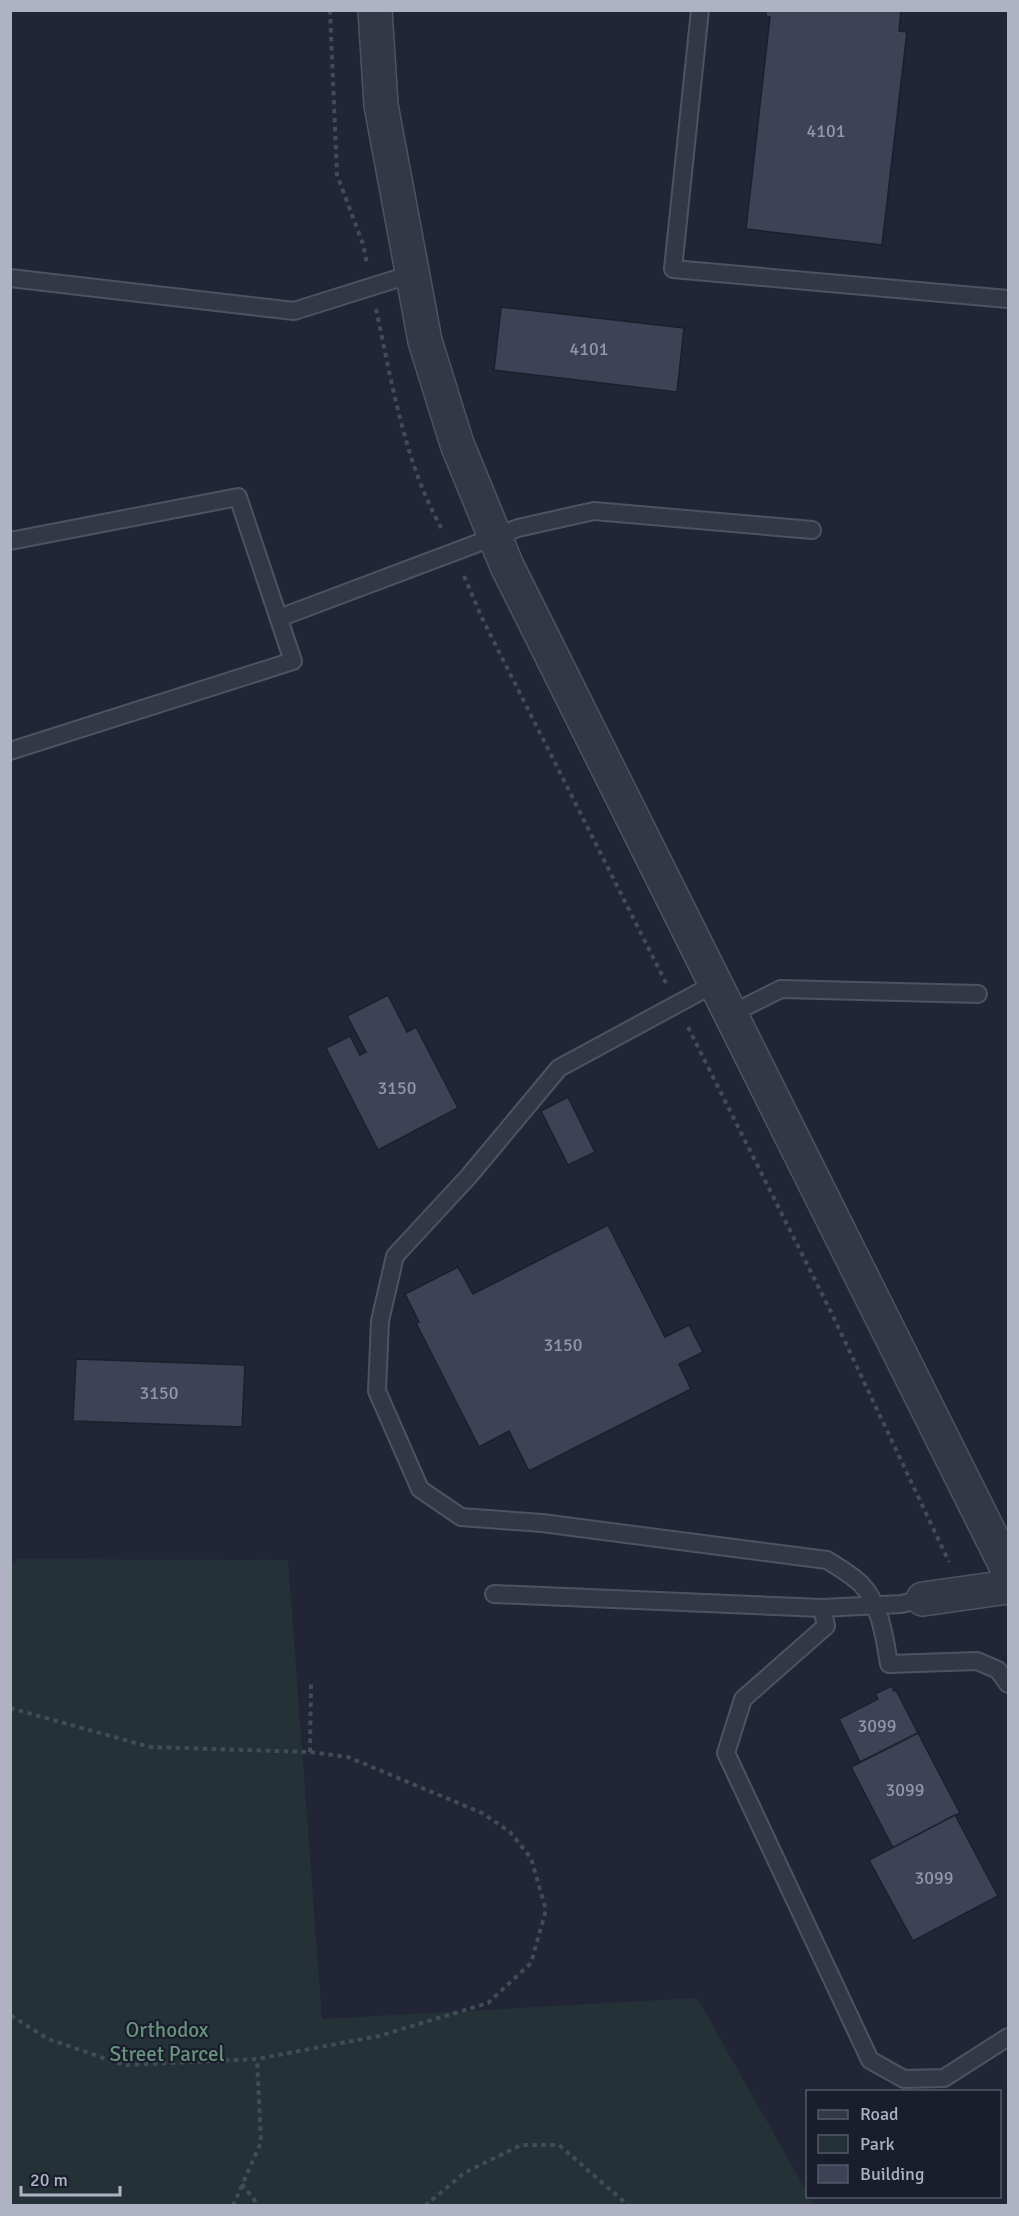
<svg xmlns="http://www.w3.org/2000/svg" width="1019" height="2216" viewBox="0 0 1019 2216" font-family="Signika,sans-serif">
<rect width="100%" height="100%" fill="#212535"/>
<polygon fill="#243238" points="18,1559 288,1560 322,2019 697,1998 807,2192 808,2196 815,2205 11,2205 10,1565"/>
<g fill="#3d4256" stroke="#1c1f2d" stroke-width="1.5">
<polygon points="901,10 899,31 907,32 882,245 746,229 770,17 766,16 766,11"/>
<polygon points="501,307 684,328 677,392 494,370"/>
<polygon points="388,995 407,1032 416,1027 458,1108 378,1150 326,1048 350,1036 360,1055 366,1052 347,1016"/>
<polygon points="568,1097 595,1152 568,1165 541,1111"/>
<polygon points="608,1225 665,1337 689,1325 703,1352 679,1364 691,1389 529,1471 509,1431 479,1447 416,1323 419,1322 405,1294 458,1267 473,1294"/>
<polygon points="76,1359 245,1365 242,1427 73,1421"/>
<polygon points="892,1686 894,1691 896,1690 918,1733 860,1762 839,1719 878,1699 875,1694"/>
<polygon points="918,1733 960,1813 893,1848 851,1767"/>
<polygon points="955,1815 998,1896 913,1941 869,1860"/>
</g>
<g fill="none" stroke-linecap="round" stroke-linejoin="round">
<g stroke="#4f5261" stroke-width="20">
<g id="service">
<polyline points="700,10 673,269 1008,299"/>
<polyline points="10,278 294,311 412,274"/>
<polyline points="10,541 238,497 293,661 10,751"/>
<polyline points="279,618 518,528 594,511 812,530"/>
<path d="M716,983L559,1068L469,1176L395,1256L380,1321L377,1391L420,1489L461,1517L542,1523L827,1560C838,1567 852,1575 861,1584C880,1603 885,1639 889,1664L977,1661L998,1670L1008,1684"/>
<polyline points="731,1014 781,989 978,994"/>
<polyline points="494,1594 822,1608"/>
<polyline points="923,1599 901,1604 822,1608 826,1626 743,1699 726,1753 870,2060 904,2079 944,2078 1008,2037"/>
</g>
</g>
<g stroke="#4f5261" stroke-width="36">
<g id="minor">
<polyline points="375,10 381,105 425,341 457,444 507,566 1008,1570"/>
<polyline points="923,1599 1008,1587"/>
</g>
</g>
<g stroke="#404d54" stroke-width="4" stroke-dasharray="4.5 4.5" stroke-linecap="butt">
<polyline points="330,10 337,175 363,244 367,264"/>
<path d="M376,309C392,383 405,465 443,531"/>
<polyline points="464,576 482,618 666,983"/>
<polyline points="688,1027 832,1314 949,1562"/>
<polyline points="10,1708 150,1747 310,1752 348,1757 482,1813 510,1832 531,1858 546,1910 531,1963 488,2003 379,2036 257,2059 124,2065 48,2039 10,2015"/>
<polyline points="310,1752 311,1681"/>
<polyline points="242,2184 259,2206"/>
<polyline points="233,2206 261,2142 257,2059"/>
<polyline points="425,2206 464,2173 521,2145 559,2145 629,2206"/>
</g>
<use href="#service" stroke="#343846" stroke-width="16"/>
<use href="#minor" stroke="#343846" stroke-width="33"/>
</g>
<g text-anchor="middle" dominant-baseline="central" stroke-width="4.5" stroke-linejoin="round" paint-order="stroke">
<g font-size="18" fill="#9296a8">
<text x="826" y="131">4101</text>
<text x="589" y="349">4101</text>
<text x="397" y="1088">3150</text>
<text x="563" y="1345">3150</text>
<text x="159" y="1393">3150</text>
<text x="877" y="1726">3099</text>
<text x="905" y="1790">3099</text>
<text x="934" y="1878">3099</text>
</g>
<g font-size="21" fill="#67927b" stroke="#1a1d2b">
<text x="167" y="2030">Orthodox<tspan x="167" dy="24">Street Parcel</tspan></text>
</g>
</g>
<rect width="1019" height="2216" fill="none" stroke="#aeb2c3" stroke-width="24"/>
<rect x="806" y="2090" width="195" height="108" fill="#1a1d2b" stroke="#555968" stroke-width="1.5"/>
<rect x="818" y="2110" width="30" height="9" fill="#343846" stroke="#555968" stroke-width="1.5"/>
<text x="860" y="2120" font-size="18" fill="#aeb2c3">Road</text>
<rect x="818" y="2135" width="30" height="18" fill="#243238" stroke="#555968" stroke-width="1.5"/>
<text x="860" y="2150" font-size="18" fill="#aeb2c3">Park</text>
<rect x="818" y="2165" width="30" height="18" fill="#3d4256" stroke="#555968" stroke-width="1.5"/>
<text x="860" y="2180" font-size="18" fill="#aeb2c3">Building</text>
<path d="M21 2186v9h99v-9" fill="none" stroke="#aeb2c3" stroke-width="3"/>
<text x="30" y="2186" font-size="18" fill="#aeb2c3" stroke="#1a1d2b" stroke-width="4.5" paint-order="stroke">20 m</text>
</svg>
